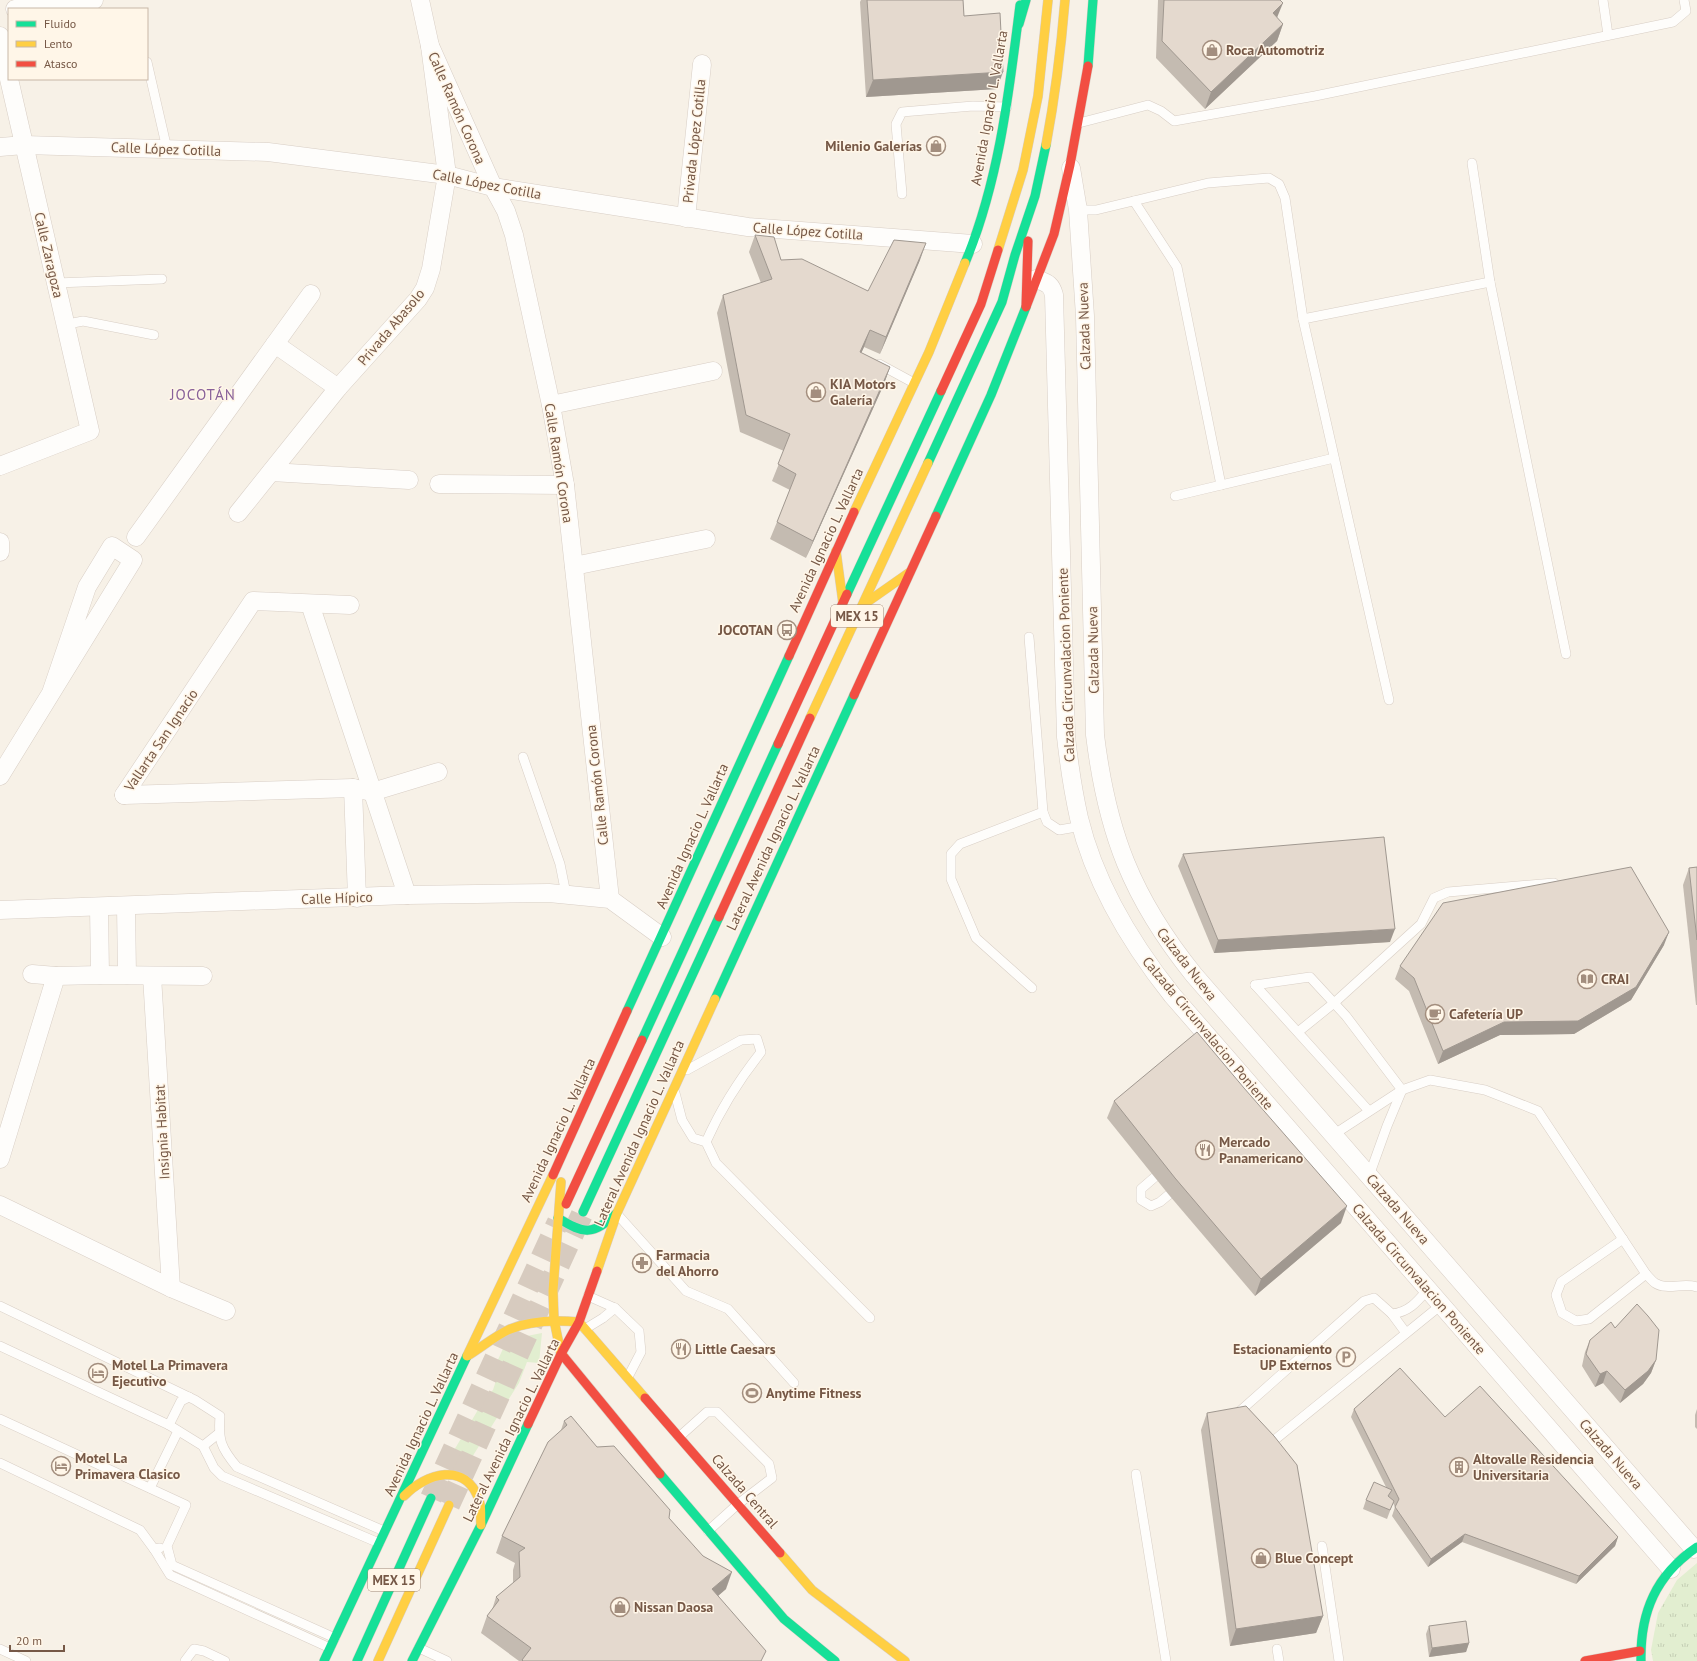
<svg xmlns="http://www.w3.org/2000/svg" width="1697" height="1661" viewBox="0 0 1697 1661" font-family="'PT Sans',sans-serif">
<defs>
<pattern id="park-tufts" width="24" height="20" patternUnits="userSpaceOnUse"><rect width="24" height="20" fill="#e2eed0"/><path d="M3 7l-1-3M5 7V3M7 7l1-3M15 17l-1-3M17 17v-4M19 17l1-3" fill="none" stroke="#c5ceb4"/></pattern>
</defs>
<rect width="100%" height="100%" fill="#f7f1e7"/>
<polygon fill="#e2eed0" points="542,1333 539,1363 527,1362 519,1383 467,1465 453,1452 485,1398 493,1390 501,1365 496,1364 507,1340"/>
<polygon fill="url(#park-tufts)" points="1697,1563 1697,1661 1653,1661 1651,1650 1658,1613 1677,1580"/>
<g fill="none" stroke-linecap="round" stroke-linejoin="round">
<g stroke="#d7cbbf" stroke-width="22" stroke-dasharray="22 11" stroke-linecap="butt">
<polyline points="431,1498 558,1222"/>
<polyline points="449,1505 583,1212"/>
</g>
<g stroke="#d8cec5" stroke-width="10">
<g id="lane">
<polyline points="1603,0 1608,35"/>
<polyline points="147,62 167,149"/>
<polyline points="1079,123 1148,105 1161,111 1174,121 1315,96 1673,22 1686,11 1684,0"/>
<polyline points="1472,163 1490,282 1566,654"/>
<polyline points="902,194 896,124 902,112 973,106 1007,107"/>
<polyline points="1134,201 1177,267 1221,485"/>
<polyline points="1075,210 1096,210 1208,183 1269,178 1279,184 1285,198 1303,319 1389,700"/>
<polyline points="56,283 162,279"/>
<polyline points="1303,319 1490,282"/>
<polyline points="73,323 83,321 154,335"/>
<polyline points="879,364 914,383"/>
<polyline points="1175,496 1334,458"/>
<polyline points="1029,637 1043,812 1047,822 1059,830 1082,826"/>
<polyline points="523,757 560,864 566,894"/>
<polyline points="1255,985 1310,977 1346,1016 1402,1090"/>
<polyline points="1255,985 1369,1111"/>
<polyline points="1032,988 976,938 951,879 951,854 960,844 1043,812"/>
<polyline points="1298,1032 1334,1003 1421,924 1434,898 1448,892 1554,883"/>
<path d="M687,1070L741,1040L757,1039L761,1052C739,1080 720,1110 706,1142"/>
<polyline points="675,1093 682,1120 693,1138 706,1142 716,1163 870,1318"/>
<path d="M1333,1135L1402,1090L1430,1080L1485,1090L1538,1111L1646,1274C1649,1277 1652,1281 1655,1283C1667,1291 1684,1282 1697,1287"/>
<polyline points="1163,1170 1141,1189 1141,1200 1151,1206 1160,1202 1178,1187"/>
<polyline points="1369,1176 1387,1126 1402,1090"/>
<polyline points="617,1214 686,1291 728,1309 794,1383"/>
<polyline points="1623,1239 1561,1282 1556,1295 1562,1313 1576,1321 1589,1319 1646,1274"/>
<polyline points="588,1296 615,1308"/>
<path d="M0,1306L195,1400L220,1416C218,1440 221,1448 237,1467L384,1531"/>
<polyline points="1392,1314 1406,1333"/>
<polyline points="585,1329 603,1318 615,1308 639,1331 641,1352 628,1377"/>
<polyline points="0,1346 169,1425 203,1446 218,1434"/>
<path d="M1240,1415V1411L1364,1301L1374,1298L1392,1314C1409,1312 1417,1302 1428,1289"/>
<polyline points="0,1419 186,1505 167,1546 172,1565 335,1638"/>
<polyline points="169,1425 181,1401 189,1397"/>
<polyline points="679,1437 707,1412 717,1412 769,1464 772,1478 738,1504 708,1531"/>
<polyline points="1265,1443 1272,1442 1441,1305"/>
<polyline points="203,1446 214,1468 222,1476 379,1543"/>
<polyline points="0,1463 140,1530 154,1549 160,1548"/>
<polyline points="1136,1474 1166,1661"/>
<polyline points="150,1488 178,1431"/>
<polyline points="1322,1546 1339,1661"/>
<polyline points="154,1549 170,1575 330,1648"/>
<polyline points="419,1648 447,1661"/>
<polyline points="0,1649 26,1661"/>
<polyline points="1277,1649 1279,1661"/>
<polyline points="185,1661 194,1649 204,1651 225,1661"/>
</g>
</g>
<g stroke="#d8cec5" stroke-width="19">
<g id="street">
<polyline points="15,9 94,0"/>
<polyline points="0,36 9,77"/>
<polyline points="430,46 493,187 506,211 514,235 551,405 565,485 610,899"/>
<polyline points="0,147 24,145 268,152 447,175 493,187 748,227 973,244"/>
<path d="M1071,168L1078,210L1085,316L1095,735C1107,833 1132,898 1194,975L1694,1549"/>
<polyline points="686,218 702,64"/>
<path d="M1036,279C1046,283 1051,283 1054,295L1066,737C1069,764 1073,791 1079,818C1095,884 1130,942 1172,995L1671,1569"/>
<polyline points="275,344 338,388"/>
<polyline points="551,405 713,371"/>
<polyline points="0,466 90,431 9,79"/>
<polyline points="271,472 409,480"/>
<polyline points="439,484 565,485"/>
<polyline points="238,513 338,388 418,299 425,288 431,269 447,175 430,46 420,0"/>
<polyline points="136,537 311,294"/>
<polyline points="0,542 0,552"/>
<polyline points="574,566 706,539"/>
<polyline points="310,604 407,895"/>
<polyline points="0,776 133,560 112,546 87,587 51,693"/>
<polyline points="353,788 357,898"/>
<polyline points="124,795 253,601 350,605"/>
<polyline points="124,795 353,788 372,792 438,772"/>
<polyline points="126,906 127,975"/>
<polyline points="99,907 100,975"/>
<polyline points="0,910 407,895 549,893 610,899 662,937"/>
<polyline points="32,974 56,976 100,975 203,976"/>
<polyline points="152,976 171,1288"/>
<polyline points="0,1159 56,976"/>
<polyline points="0,1205 171,1288 226,1311"/>
</g>
</g>
<g stroke="#d8cdc3" stroke-width="10">
<g id="fast">
<polyline points="1019,24 1026,0"/>
<polyline points="1088,66 1093,0"/>
<path d="M965,263C999,181 1009,93 1020,5"/>
<polyline points="928,463 1002,302 1015,255 1035,196 1046,145"/>
<polyline points="936,516 991,395 1026,307"/>
<polyline points="847,594 941,391"/>
<polyline points="715,999 854,695"/>
<polyline points="627,1011 789,656"/>
<polyline points="642,1040 778,744"/>
<polyline points="583,1212 719,917"/>
<path d="M558,1218C585,1235 593,1235 617,1213"/>
<polyline points="660,1474 784,1619 835,1661"/>
<polyline points="324,1661 467,1356"/>
<polyline points="357,1661 431,1498"/>
<polyline points="412,1661 481,1525 528,1424"/>
<path d="M1641,1661C1640,1612 1656,1575 1697,1547"/>
</g>
</g>
<g stroke="#d8cdc3" stroke-width="10">
<g id="slow">
<path d="M1046,145C1055,97 1061,49 1065,0"/>
<polyline points="998,250 1023,170 1038,96 1048,0"/>
<polyline points="854,512 929,352 965,263"/>
<polyline points="836,551 843,603"/>
<polyline points="863,605 910,572"/>
<polyline points="810,718 928,463"/>
<polyline points="561,1182 553,1291 554,1320 561,1354 564,1357"/>
<polyline points="597,1271 617,1213 715,999"/>
<path d="M469,1355C482,1347 495,1336 508,1330C530,1320 556,1320 579,1322L645,1398"/>
<polyline points="467,1356 553,1175"/>
<path d="M404,1496C426,1473 466,1461 479,1500C482,1508 480,1517 481,1525"/>
<polyline points="780,1553 812,1590 905,1661"/>
<polyline points="378,1661 449,1505"/>
</g>
</g>
<g stroke="#d8cdc3" stroke-width="10">
<g id="jam">
<polyline points="1026,306 1028,241"/>
<polyline points="1026,307 1054,234 1070,165 1088,66"/>
<polyline points="941,391 981,304 998,250"/>
<polyline points="789,656 854,512"/>
<polyline points="854,695 936,516"/>
<polyline points="778,744 847,594"/>
<polyline points="719,917 810,718"/>
<polyline points="553,1175 627,1011"/>
<polyline points="566,1204 642,1040"/>
<polyline points="564,1357 660,1474"/>
<polyline points="645,1398 780,1553"/>
<polyline points="528,1424 561,1354 579,1322 597,1271"/>
<polyline points="1585,1661 1640,1651"/>
</g>
</g>
<use href="#lane" stroke="#fefdfb" stroke-width="9"/>
<use href="#street" stroke="#fefdfb" stroke-width="18"/>
<use href="#fast" stroke="#16e098" stroke-width="9"/>
<use href="#slow" stroke="#ffcf43" stroke-width="9"/>
<use href="#jam" stroke="#f24e42" stroke-width="9"/>
</g>
<g fill="#c4bbb1">
<polygon points="861,0 963,0 964,16 997,89 866,97 860,2"/>
<polygon points="1158,0 1280,0 1277,18 1283,24 1277,41 1205,109 1156,58"/>
<polygon points="755,235 781,260 868,291 920,260 880,354 864,347 861,353 890,367 884,384 806,558 770,539 777,522 790,490 772,481 784,451 740,432 717,313 723,295 761,283 749,252"/>
<polygon points="1183,854 1390,942 1214,953 1178,866"/>
<polygon points="1697,867 1697,1005 1696,1005 1683,885 1689,868"/>
<polygon points="1664,945 1631,1000 1574,1034 1500,1035 1438,1064 1409,991 1395,979 1400,966"/>
<polygon points="1114,1101 1341,1223 1255,1296 1169,1195 1107,1118"/>
<polygon points="1615,1328 1656,1360 1651,1373 1643,1384 1620,1403 1603,1383 1595,1387 1582,1366 1585,1352 1590,1340"/>
<polygon points="1354,1409 1445,1417 1618,1537 1615,1546 1576,1584 1462,1542 1428,1567 1392,1516 1395,1507 1393,1503 1387,1519 1363,1509 1366,1500 1386,1487 1351,1417"/>
<polygon points="1697,1409 1697,1429 1695,1427 1695,1415"/>
<polygon points="1207,1413 1323,1616 1316,1633 1230,1646 1201,1430"/>
<polygon points="564,1421 597,1447 669,1518 726,1589 718,1596 762,1661 519,1661 481,1633 487,1616 492,1610 496,1597 513,1583 513,1570 515,1563 496,1553 502,1536 561,1430"/>
<polygon points="1429,1626 1469,1643 1466,1652 1429,1657 1426,1634"/>
</g>
<g fill="#a09890">
<polygon points="1283,3 1276,20 1273,13"/>
<polygon points="1283,24 1277,41 1205,109 1211,92"/>
<polygon points="1003,72 997,89 866,97 873,80"/>
<polygon points="926,243 920,260 880,354 886,337"/>
<polygon points="870,330 864,347 854,369 860,352"/>
<polygon points="890,367 884,384 806,558 813,541"/>
<polygon points="1395,929 1390,942 1214,953 1218,940"/>
<polygon points="1669,932 1664,945 1631,1000 1574,1034 1500,1035 1438,1064 1443,1051 1504,1022"/>
<polygon points="1347,1206 1341,1223 1255,1296 1261,1279"/>
<polygon points="1656,1360 1651,1373 1643,1384 1620,1403 1625,1390"/>
<polygon points="1607,1371 1603,1383 1595,1387 1600,1374"/>
<polygon points="1465,1534 1462,1542 1428,1567 1431,1559"/>
<polygon points="1618,1537 1615,1546 1576,1584 1579,1576"/>
<polygon points="732,1572 726,1589 706,1606 712,1589"/>
<polygon points="1323,1616 1316,1633 1230,1646 1236,1629"/>
<polygon points="1469,1643 1466,1652 1429,1657 1432,1648"/>
</g>
<g fill="#e4d9ce" stroke="#a09890">
<polygon points="867,0 963,0 964,16 1000,13 1003,72 873,80"/>
<polygon points="1164,0 1280,0 1283,3 1273,13 1283,24 1211,92 1162,41"/>
<polygon points="755,235 774,237 781,260 802,259 868,291 894,240 926,243 886,337 870,330 860,352 890,367 813,541 777,522 796,474 778,464 790,434 746,415 723,295 772,279"/>
<polygon points="1384,837 1395,929 1218,940 1183,854"/>
<polygon points="1631,867 1669,932 1636,987 1578,1021 1504,1022 1443,1051 1414,978 1400,966 1443,903"/>
<polygon points="1697,867 1697,940 1689,868"/>
<polygon points="1197,1032 1244,1088 1347,1206 1261,1279 1175,1178 1114,1101"/>
<polygon points="1637,1304 1648,1316 1659,1330 1656,1360 1648,1371 1625,1390 1607,1371 1600,1374 1586,1354 1590,1340 1611,1322 1615,1328"/>
<polygon points="1400,1368 1445,1417 1480,1386 1618,1537 1579,1576 1465,1534 1431,1559 1395,1507 1399,1499 1354,1409"/>
<polygon points="1246,1406 1274,1436 1297,1465 1323,1616 1236,1629 1207,1413"/>
<polygon points="571,1416 597,1447 614,1446 670,1510 669,1518 703,1556 732,1572 712,1589 766,1651 761,1661 523,1661 522,1660 531,1648 487,1616 499,1600 496,1597 520,1577 519,1552 525,1548 502,1536 548,1442 567,1425 564,1421"/>
<polygon points="1374,1482 1392,1490 1388,1496 1394,1501 1390,1510 1366,1500"/>
<polygon points="1466,1621 1469,1643 1432,1648 1429,1626"/>
</g>
<defs>
<g id="shop-ring" transform="scale(1)"><circle r="9.5" fill="#fff6e8" stroke="#a38e7e" stroke-width="1.5"/><path d="M-5-2.5h2.3a2.7 3.5 0 0 1 5.4 0H5L5.5 6h-11ZM-1.5-2.5h3a1.5 2.3 0 0 0-3 0Z" fill="#a38e7e"/></g>
<g id="bus-ring" transform="scale(1)"><circle r="9.5" fill="#fff6e8" stroke="#a38e7e" stroke-width="1.5"/><path d="M-5-6H5V4H4V6H2V4H-2V6H-4V4H-5ZM-3.5-4V0h7V-4ZM-3.5 1.2v1.5H-2V1.2ZM2 1.2v1.5H3.5V1.2Z" fill="#a38e7e"/></g>
<g id="library-ring" transform="scale(1)"><circle r="9.5" fill="#fff6e8" stroke="#a38e7e" stroke-width="1.5"/><path d="M-6-4Q-3-5.5-.7-3.5V5Q-3 3-6 4ZM6-4Q3-5.5 .7-3.5V5Q3 3 6 4Z" fill="#a38e7e"/></g>
<g id="cafe-ring" transform="scale(1)"><circle r="9.5" fill="#fff6e8" stroke="#a38e7e" stroke-width="1.5"/><path d="M-5.5-4.5H6V0H3Q3 3.5 0 3.5H-2.5Q-5.5 3.5-5.5 0ZM3-3.2v2h1.7v-2ZM-6 4.5H4V6H-6Z" fill="#a38e7e"/></g>
<g id="restaurant-ring" transform="scale(1)"><circle r="9.5" fill="#fff6e8" stroke="#a38e7e" stroke-width="1.5"/><path d="M-5-6h1v4h1v-4h1v4h1v-4h1v5L-1.5 .5V6h-2V.5L-5-1ZM5-6V6H3V1.5H1.5Q1.5-4 5-6Z" fill="#a38e7e"/></g>
<g id="pharmacy-ring" transform="scale(1)"><circle r="9.5" fill="#fff6e8" stroke="#a38e7e" stroke-width="1.5"/><path d="M-2-6h4v4h4v4h-4v4h-4v-4h-4v-4h4Z" fill="#a38e7e"/></g>
<g id="parking-ring" transform="scale(1)"><circle r="9.5" fill="#fff6e8" stroke="#a38e7e" stroke-width="1.5"/><path d="M-3.5-5.5H1a3.5 3.5 0 0 1 0 7H-1V5.5H-3.5ZM-1-3.4V-.6H.8a1.4 1.4 0 0 0 0-2.8Z" fill="#a38e7e"/></g>
<g id="hotel-ring" transform="scale(1)"><circle r="9.5" fill="#fff6e8" stroke="#a38e7e" stroke-width="1.5"/><path d="M-6-4.5h1.5V1H6V5H4.5V3h-9V5H-6ZM-4 0a1.8 1.8 0 1 1 3.6 0ZM.5 0V-2.5h3Q6-2.5 6 0Z" fill="#a38e7e"/></g>
<g id="stadium-ring" transform="scale(1)"><circle r="9.5" fill="#fff6e8" stroke="#a38e7e" stroke-width="1.5"/><path d="M0-5a6.5 5 0 1 0 0 10a6.5 5 0 1 0 0-10ZM-3.5-1.8h7v3.6h-7Z" fill="#a38e7e"/></g>
<g id="building-ring" transform="scale(1)"><circle r="9.5" fill="#fff6e8" stroke="#a38e7e" stroke-width="1.5"/><path d="M-4-6H4V6H1V3H-1V6H-4ZM-2.5-4.3h1.7v1.8h-1.7ZM.8-4.3h1.7v1.8H.8ZM-2.5-1h1.7V.8h-1.7ZM.8-1h1.7V.8H.8Z" fill="#a38e7e"/></g>
</defs>
<g fill-rule="evenodd">
<use href="#shop-ring" x="1212" y="50"/>
<use href="#shop-ring" x="936" y="146"/>
<use href="#shop-ring" x="816" y="392"/>
<use href="#bus-ring" x="787" y="630"/>
<use href="#library-ring" x="1587" y="979"/>
<use href="#cafe-ring" x="1435" y="1014"/>
<use href="#restaurant-ring" x="1205" y="1150"/>
<use href="#pharmacy-ring" x="642" y="1263"/>
<use href="#restaurant-ring" x="681" y="1349"/>
<use href="#parking-ring" x="1346" y="1357"/>
<use href="#hotel-ring" x="98" y="1373"/>
<use href="#stadium-ring" x="752" y="1393"/>
<use href="#hotel-ring" x="61" y="1466"/>
<use href="#building-ring" x="1459" y="1467"/>
<use href="#shop-ring" x="1261" y="1558"/>
<use href="#shop-ring" x="620" y="1607"/>
</g>
<g text-anchor="middle" dominant-baseline="central" stroke-width="3" stroke-linejoin="round" paint-order="stroke">
<g fill="#fff6e8" stroke="#9f8777" stroke-width="1">
<rect x="831" y="605" width="52" height="22" rx="3"/>
<rect x="368" y="1569" width="52" height="22" rx="3"/>
</g>
<g font-size="13" font-weight="bold" fill="#765846">
<text x="857" y="616">MEX 15</text>
<text x="394" y="1580">MEX 15</text>
</g>
<g font-size="14" font-weight="bold" fill="#765846" stroke="#fff6e8" text-anchor="start">
<text x="1226" y="50">Roca Automotriz</text>
<text x="922" y="146" text-anchor="end">Milenio Galerías</text>
<text x="830" y="384">KIA Motors<tspan x="830" dy="16">Galería</tspan></text>
<text x="773" y="630" text-anchor="end">JOCOTAN</text>
<text x="1601" y="979">CRAI</text>
<text x="1449" y="1014">Cafetería UP</text>
<text x="1219" y="1142">Mercado<tspan x="1219" dy="16">Panamericano</tspan></text>
<text x="656" y="1255">Farmacia<tspan x="656" dy="16">del Ahorro</tspan></text>
<text x="695" y="1349">Little Caesars</text>
<text x="1332" y="1349" text-anchor="end">Estacionamiento<tspan x="1332" dy="16">UP Externos</tspan></text>
<text x="112" y="1365">Motel La Primavera<tspan x="112" dy="16">Ejecutivo</tspan></text>
<text x="766" y="1393">Anytime Fitness</text>
<text x="75" y="1458">Motel La<tspan x="75" dy="16">Primavera Clasico</tspan></text>
<text x="1473" y="1459">Altovalle Residencia<tspan x="1473" dy="16">Universitaria</tspan></text>
<text x="1275" y="1558">Blue Concept</text>
<text x="634" y="1607">Nissan Daosa</text>
</g>
<g font-size="14" fill="#765846" stroke="#fff6e8">
<text transform="translate(457 108) rotate(66)">Calle Ramón Corona</text>
<text transform="translate(989 108) rotate(-80)">Avenida Ignacio L. Vallarta</text>
<text transform="translate(694 141) rotate(-84)">Privada López Cotilla</text>
<text transform="translate(166 149) rotate(2)">Calle López Cotilla</text>
<text transform="translate(487 184) rotate(11)">Calle López Cotilla</text>
<text transform="translate(808 231) rotate(4)">Calle López Cotilla</text>
<text transform="translate(49 255) rotate(77)">Calle Zaragoza</text>
<text transform="translate(1084 326) rotate(-92)">Calzada Nueva</text>
<text transform="translate(391 327) rotate(-50)">Privada Abasolo</text>
<text transform="translate(559 463) rotate(81)">Calle Ramón Corona</text>
<text transform="translate(826 540) rotate(-65)">Avenida Ignacio L. Vallarta</text>
<text transform="translate(1093 650) rotate(-91)">Calzada Nueva</text>
<text transform="translate(1066 665) rotate(-92)">Calzada Circunvalacion Poniente</text>
<text transform="translate(161 740) rotate(-56)">Vallarta San Ignacio</text>
<text transform="translate(597 785) rotate(-96)">Calle Ramón Corona</text>
<text transform="translate(692 836) rotate(-66)">Avenida Ignacio L. Vallarta</text>
<text transform="translate(773 838) rotate(-65)">Lateral Avenida Ignacio L. Vallarta</text>
<text transform="translate(337 898) rotate(-2)">Calle Hípico</text>
<text transform="translate(1187 964) rotate(52)">Calzada Nueva</text>
<text transform="translate(1208 1033) rotate(50)">Calzada Circunvalacion Poniente</text>
<text transform="translate(558 1130) rotate(-65)">Avenida Ignacio L. Vallarta</text>
<text transform="translate(162 1132) rotate(-93)">Insignia Habitat</text>
<text transform="translate(639 1133) rotate(-66)">Lateral Avenida Ignacio L. Vallarta</text>
<text transform="translate(1398 1209) rotate(49)">Calzada Nueva</text>
<text transform="translate(1419 1279) rotate(49)">Calzada Circunvalacion Poniente</text>
<text transform="translate(421 1424) rotate(-65)">Avenida Ignacio L. Vallarta</text>
<text transform="translate(511 1430) rotate(-64)">Lateral Avenida Ignacio L. Vallarta</text>
<text transform="translate(1611 1454) rotate(49)">Calzada Nueva</text>
<text transform="translate(745 1491) rotate(49)">Calzada Central</text>
</g>
<g font-size="15" letter-spacing="1" fill="#88619a" stroke="#fff6e8">
<text x="203" y="394">JOCOTÁN</text>
</g>
</g>
<rect x="8" y="8" width="140" height="72" fill="#fff6e8" stroke="#c8b7a7"/>
<rect x="16" y="21" width="20" height="6" fill="#16e098" stroke="#c8b7a7"/>
<text x="44" y="28" font-size="12" fill="#765846">Fluido</text>
<rect x="16" y="41" width="20" height="6" fill="#ffcf43" stroke="#c8b7a7"/>
<text x="44" y="48" font-size="12" fill="#765846">Lento</text>
<rect x="16" y="61" width="20" height="6" fill="#f24e42" stroke="#c8b7a7"/>
<text x="44" y="68" font-size="12" fill="#765846">Atasco</text>
<path d="M10 1645v6h54v-6" fill="none" stroke="#765846" stroke-width="2"/>
<text x="16" y="1645" font-size="12" fill="#765846" stroke="#fff6e8" stroke-width="3" paint-order="stroke">20 m</text>
</svg>
